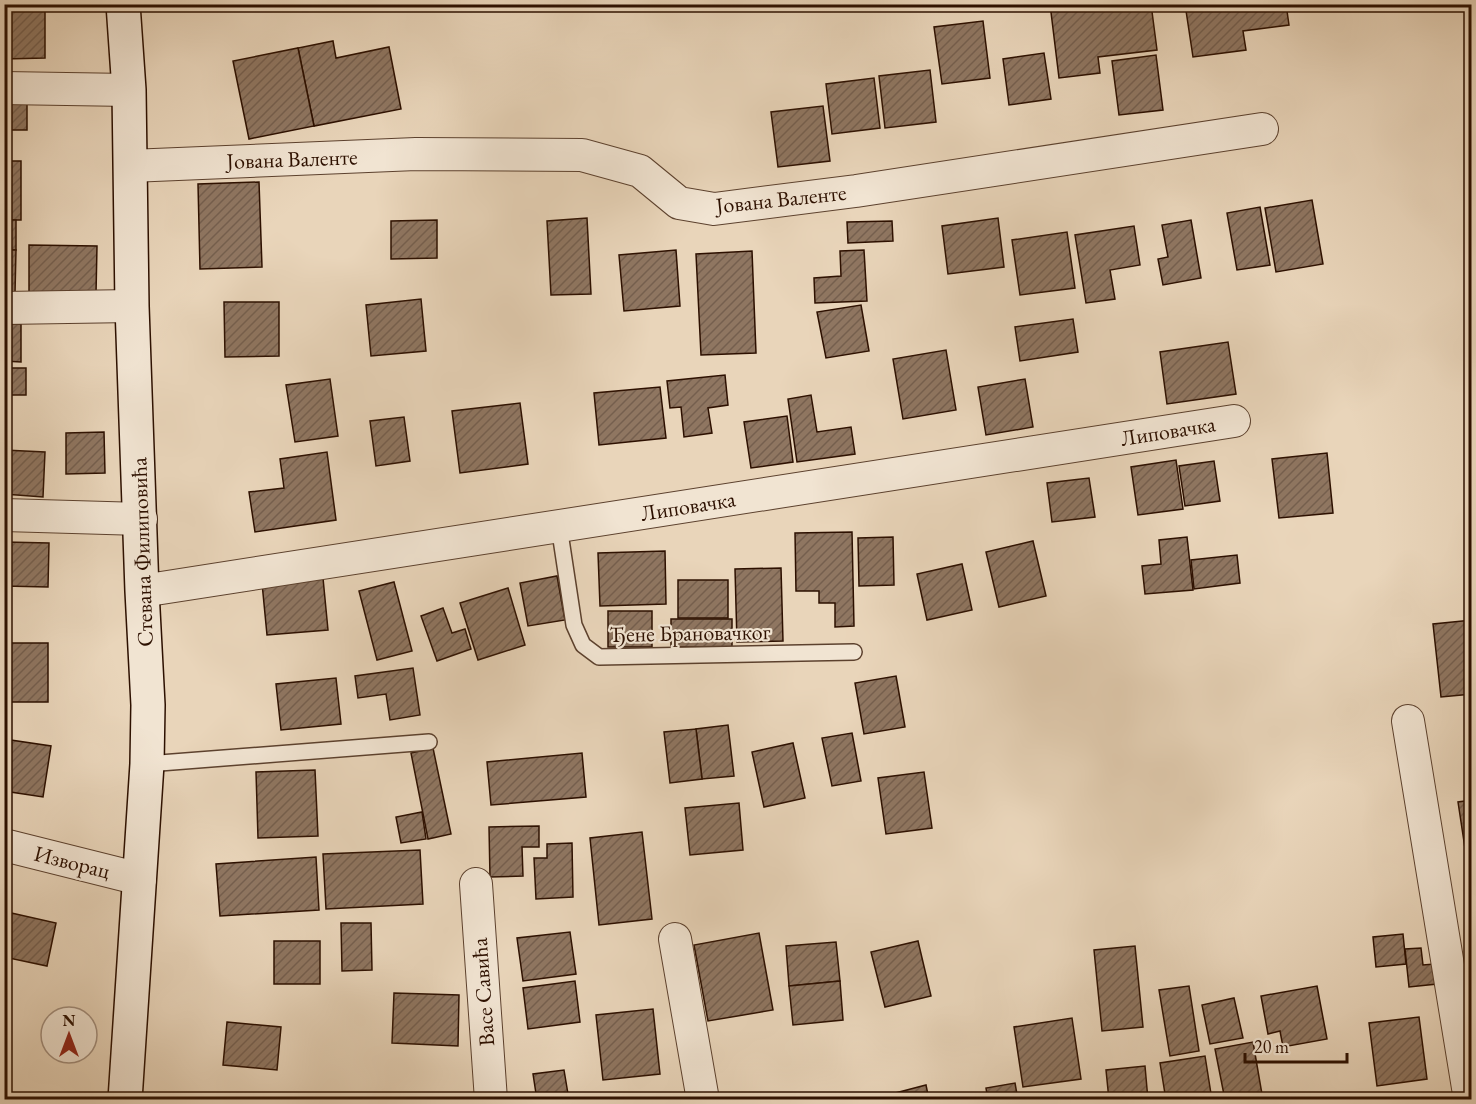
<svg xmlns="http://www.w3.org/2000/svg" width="1476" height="1104" viewBox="0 0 1476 1104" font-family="'EB Garamond',serif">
<defs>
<pattern id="building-hatch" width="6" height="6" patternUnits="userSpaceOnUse" patternTransform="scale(1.5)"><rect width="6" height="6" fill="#8f7661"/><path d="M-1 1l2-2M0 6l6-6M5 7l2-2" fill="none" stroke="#755f4e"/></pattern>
</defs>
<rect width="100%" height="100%" fill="#e9d5ba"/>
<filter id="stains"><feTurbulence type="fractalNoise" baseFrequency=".00333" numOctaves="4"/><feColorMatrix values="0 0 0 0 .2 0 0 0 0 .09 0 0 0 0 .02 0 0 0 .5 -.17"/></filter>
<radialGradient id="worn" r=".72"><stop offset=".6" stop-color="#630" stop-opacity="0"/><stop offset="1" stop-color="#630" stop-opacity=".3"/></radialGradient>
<g fill="url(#building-hatch)" stroke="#2d1000" stroke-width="1.5">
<polygon points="4,4 45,4 45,58 4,59"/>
<polygon points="1050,4 1151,4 1157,50 1098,57 1100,73 1059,78"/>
<polygon points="1185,4 1286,4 1289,25 1243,31 1246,50 1193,57"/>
<polygon points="983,21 990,78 942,84 934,27"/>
<polygon points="333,41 336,58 389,47 401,109 314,126 298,48"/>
<polygon points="298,48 314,126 249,139 233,61"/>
<polygon points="1044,53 1051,99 1009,105 1003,59"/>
<polygon points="1156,55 1163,110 1119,115 1112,61"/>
<polygon points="930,70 936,122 885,128 879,76"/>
<polygon points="874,78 880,128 832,134 826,84"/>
<polygon points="4,98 27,99 27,130 4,130"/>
<polygon points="823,106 830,161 778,167 771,112"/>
<rect x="4" y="161" width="17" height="59"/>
<polygon points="259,182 262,267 200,269 198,184"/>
<polygon points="1312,200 1323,264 1276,272 1265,208"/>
<polygon points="1260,207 1270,265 1237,270 1227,213"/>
<polygon points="587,218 591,294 551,295 547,221"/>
<polygon points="998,218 1004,267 948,274 942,226"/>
<rect x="4" y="220" width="12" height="30"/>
<polygon points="437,220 437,258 391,259 391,221"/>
<polygon points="1191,220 1201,278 1163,285 1158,259 1168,257 1162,225"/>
<polygon points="892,221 893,241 848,243 847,222"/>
<polygon points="1134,226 1140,265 1110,270 1115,299 1086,303 1075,235"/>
<polygon points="1067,232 1075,288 1020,295 1012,240"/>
<polygon points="29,245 97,246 96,294 29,294"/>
<polygon points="4,250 16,250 15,294 4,294"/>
<polygon points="676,250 680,306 624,311 619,255"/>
<polygon points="864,250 867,301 815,303 814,278 841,276 840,251"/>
<polygon points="752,251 756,353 701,355 696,254"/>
<polygon points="421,299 426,351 371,356 366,305"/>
<polygon points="224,302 279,302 279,356 225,357"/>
<polygon points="861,305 869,351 826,358 817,312"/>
<polygon points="1073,319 1078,352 1020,361 1015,327"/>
<polygon points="4,324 21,324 21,362 4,361"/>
<polygon points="1228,342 1236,394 1167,404 1160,352"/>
<polygon points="946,350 956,410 903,419 893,359"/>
<rect x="4" y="368" width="22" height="27"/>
<polygon points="725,375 728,405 708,408 712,433 684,437 681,407 670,408 667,381"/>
<polygon points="330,379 338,436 295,442 286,385"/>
<polygon points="1025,379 1033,427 986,435 978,387"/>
<polygon points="660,387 666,438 599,445 594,393"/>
<polygon points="811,395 817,432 851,427 855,454 797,462 788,399"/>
<polygon points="520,403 528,464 460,473 452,411"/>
<polygon points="787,416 793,462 751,468 744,422"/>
<polygon points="404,417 410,461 376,466 370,421"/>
<polygon points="104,432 105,473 66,474 66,433"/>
<polygon points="4,450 45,452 43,497 4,494"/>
<polygon points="327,452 336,520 255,532 249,492 284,488 280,459"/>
<polygon points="1327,453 1333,513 1279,518 1272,459"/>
<polygon points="1176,460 1183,509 1138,515 1131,467"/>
<polygon points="1214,461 1220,501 1185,506 1179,466"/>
<polygon points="1089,478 1095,517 1052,522 1047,483"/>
<polygon points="852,532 854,626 835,627 835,603 819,603 819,591 796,591 795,533"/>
<polygon points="893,537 894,585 859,586 858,538"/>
<polygon points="1187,537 1193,590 1145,594 1142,566 1161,564 1159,540"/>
<polygon points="1033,541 1046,596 999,607 986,552"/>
<polygon points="5,542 49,543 48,587 4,586"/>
<polygon points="665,551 666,604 600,606 598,553"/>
<polygon points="1237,555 1240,583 1194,589 1191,560"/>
<polygon points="962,564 972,610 927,620 917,574"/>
<polygon points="781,568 783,641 737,642 735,569"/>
<polygon points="557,576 565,620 528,626 520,583"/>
<polygon points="323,578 328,630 267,635 262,583"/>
<rect x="678" y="580" width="50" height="38"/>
<polygon points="394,582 412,651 377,660 359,591"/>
<polygon points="508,588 525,645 478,660 460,603"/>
<polygon points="443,608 452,633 465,629 471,649 437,661 421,616"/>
<rect x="608" y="611" width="44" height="36"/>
<rect x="671" y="619" width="61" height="28"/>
<polygon points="1472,620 1472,694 1441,697 1433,624"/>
<rect x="4" y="643" width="44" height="59"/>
<polygon points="413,668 420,715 390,720 386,694 358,698 355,676"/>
<polygon points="896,676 905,727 864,734 855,683"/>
<polygon points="336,678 341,724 281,730 276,684"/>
<polygon points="728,725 734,776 702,779 696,729"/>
<polygon points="696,729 702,779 670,783 664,732"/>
<polygon points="852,733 861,781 832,786 822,738"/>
<polygon points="4,739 51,746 43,797 4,791"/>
<polygon points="793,743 805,798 764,807 752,752"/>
<polygon points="433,748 451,834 428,839 411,753"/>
<polygon points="582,753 586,797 491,805 487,762"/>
<polygon points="315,770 318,836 258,838 256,772"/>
<polygon points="924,772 932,828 886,834 878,778"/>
<polygon points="1472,800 1472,854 1466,855 1458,802"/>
<polygon points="739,803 743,850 690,855 685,808"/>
<polygon points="422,812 426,839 401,843 396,817"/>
<polygon points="539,826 539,847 522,847 523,876 490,877 489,827"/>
<polygon points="642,832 652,919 599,925 590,838"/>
<polygon points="572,843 573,897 536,899 534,858 547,858 547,844"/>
<polygon points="420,850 423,904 326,909 323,854"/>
<polygon points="316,857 319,910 220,916 216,864"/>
<polygon points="7,912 56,923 47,966 4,957 4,922"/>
<polygon points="341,923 371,923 372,970 342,971"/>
<polygon points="570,932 576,974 523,981 517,938"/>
<polygon points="759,933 773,1010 708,1021 694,945"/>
<polygon points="1403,934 1406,964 1376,967 1373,937"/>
<rect x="274" y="941" width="46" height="43"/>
<polygon points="918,941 931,996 885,1007 871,952"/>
<polygon points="836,942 840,981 789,986 786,946"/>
<polygon points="1135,946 1143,1027 1102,1031 1094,950"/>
<polygon points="1421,948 1423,965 1434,964 1437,984 1409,987 1405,949"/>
<polygon points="575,981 580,1022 528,1029 523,988"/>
<polygon points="840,981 843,1020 793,1025 789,986"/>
<polygon points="1189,986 1199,1051 1170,1056 1159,990"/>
<polygon points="1317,986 1327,1039 1283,1047 1280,1031 1268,1034 1261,996"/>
<polygon points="394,993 459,995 458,1046 392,1043"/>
<polygon points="1234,998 1243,1038 1210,1044 1202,1005"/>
<polygon points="653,1009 660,1074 603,1080 596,1015"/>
<polygon points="1419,1017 1427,1079 1377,1086 1369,1023"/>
<polygon points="1072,1018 1081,1079 1023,1087 1014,1027"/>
<polygon points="227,1022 281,1027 277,1070 223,1065"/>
<polygon points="1253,1042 1263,1100 1225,1100 1215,1049"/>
<polygon points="1205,1056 1212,1100 1166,1100 1160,1063"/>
<polygon points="1145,1066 1148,1100 1109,1100 1106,1070"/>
<polygon points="564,1070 569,1100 537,1100 533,1074"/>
<polygon points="1015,1083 1018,1100 988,1100 986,1088"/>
<polygon points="926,1085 929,1100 872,1100 872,1099"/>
<polygon points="203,1093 250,1100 202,1100"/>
</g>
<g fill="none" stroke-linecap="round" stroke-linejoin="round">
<g stroke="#5c412e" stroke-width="18">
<g id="service">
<polyline points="559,526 574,625 583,645 599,657 854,652"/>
<polyline points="147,764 429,742"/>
</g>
</g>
<g stroke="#5c412e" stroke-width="34">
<g id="minor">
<polyline points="4,88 129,90"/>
<polyline points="130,166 416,154 582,155 640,171 679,203 714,209 856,191 1262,129"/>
<polyline points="4,308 132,306"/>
<polyline points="4,515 141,519"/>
<polyline points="142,591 1234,421"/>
<polyline points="1408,721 1470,1100"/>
<polyline points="4,845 140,879"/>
<polyline points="476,884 491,1100"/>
<polyline points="675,939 703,1100"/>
</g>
</g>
<g stroke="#2d1000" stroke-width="36">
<polyline id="secondary" points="123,4 129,90 132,306 142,591 148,705 147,764 125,1100"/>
</g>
<use href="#service" stroke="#f1e4d2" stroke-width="15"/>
<use href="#minor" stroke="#f1e4d2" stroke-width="32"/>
<use href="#secondary" stroke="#f1e4d2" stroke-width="33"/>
</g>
<g text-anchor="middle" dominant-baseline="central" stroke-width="4.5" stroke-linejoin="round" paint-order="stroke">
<g font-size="22" fill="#2d1000" stroke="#f1e4d2">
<text transform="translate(292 159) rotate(-2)">Јована Валенте</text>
<text transform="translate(781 199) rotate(-6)">Јована Валенте</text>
<text transform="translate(1168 431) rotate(-9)">Липовачка</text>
<text transform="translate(688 506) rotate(-9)">Липовачка</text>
<text transform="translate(142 552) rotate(-92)">Стевана Филиповића</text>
<text transform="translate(690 633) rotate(-1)">Ђене Брановачког</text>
<text transform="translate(72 862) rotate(14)">Изворац</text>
<text transform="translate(483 992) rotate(-94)">Васе Савића</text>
</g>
</g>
<rect width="1476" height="1104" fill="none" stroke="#e9d5ba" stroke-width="24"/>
<rect x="6" y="6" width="1464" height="1092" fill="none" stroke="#2d1000" stroke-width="3"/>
<rect x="12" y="12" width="1452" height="1080" fill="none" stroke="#2d1000" stroke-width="1.5"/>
<g transform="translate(69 1035)"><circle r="28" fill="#f1e4d2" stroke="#a38f7e" stroke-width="1.5"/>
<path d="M0-4.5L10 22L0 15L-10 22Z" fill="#8f2418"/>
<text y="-9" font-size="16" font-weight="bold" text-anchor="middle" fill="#2d1000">N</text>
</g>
<path d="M1245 1053v9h102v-9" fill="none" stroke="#2d1000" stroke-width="3"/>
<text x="1254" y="1053" font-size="18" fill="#2d1000" stroke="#f1e4d2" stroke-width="4.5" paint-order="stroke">20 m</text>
<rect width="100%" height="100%" filter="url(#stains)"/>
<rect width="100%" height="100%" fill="url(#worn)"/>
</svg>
